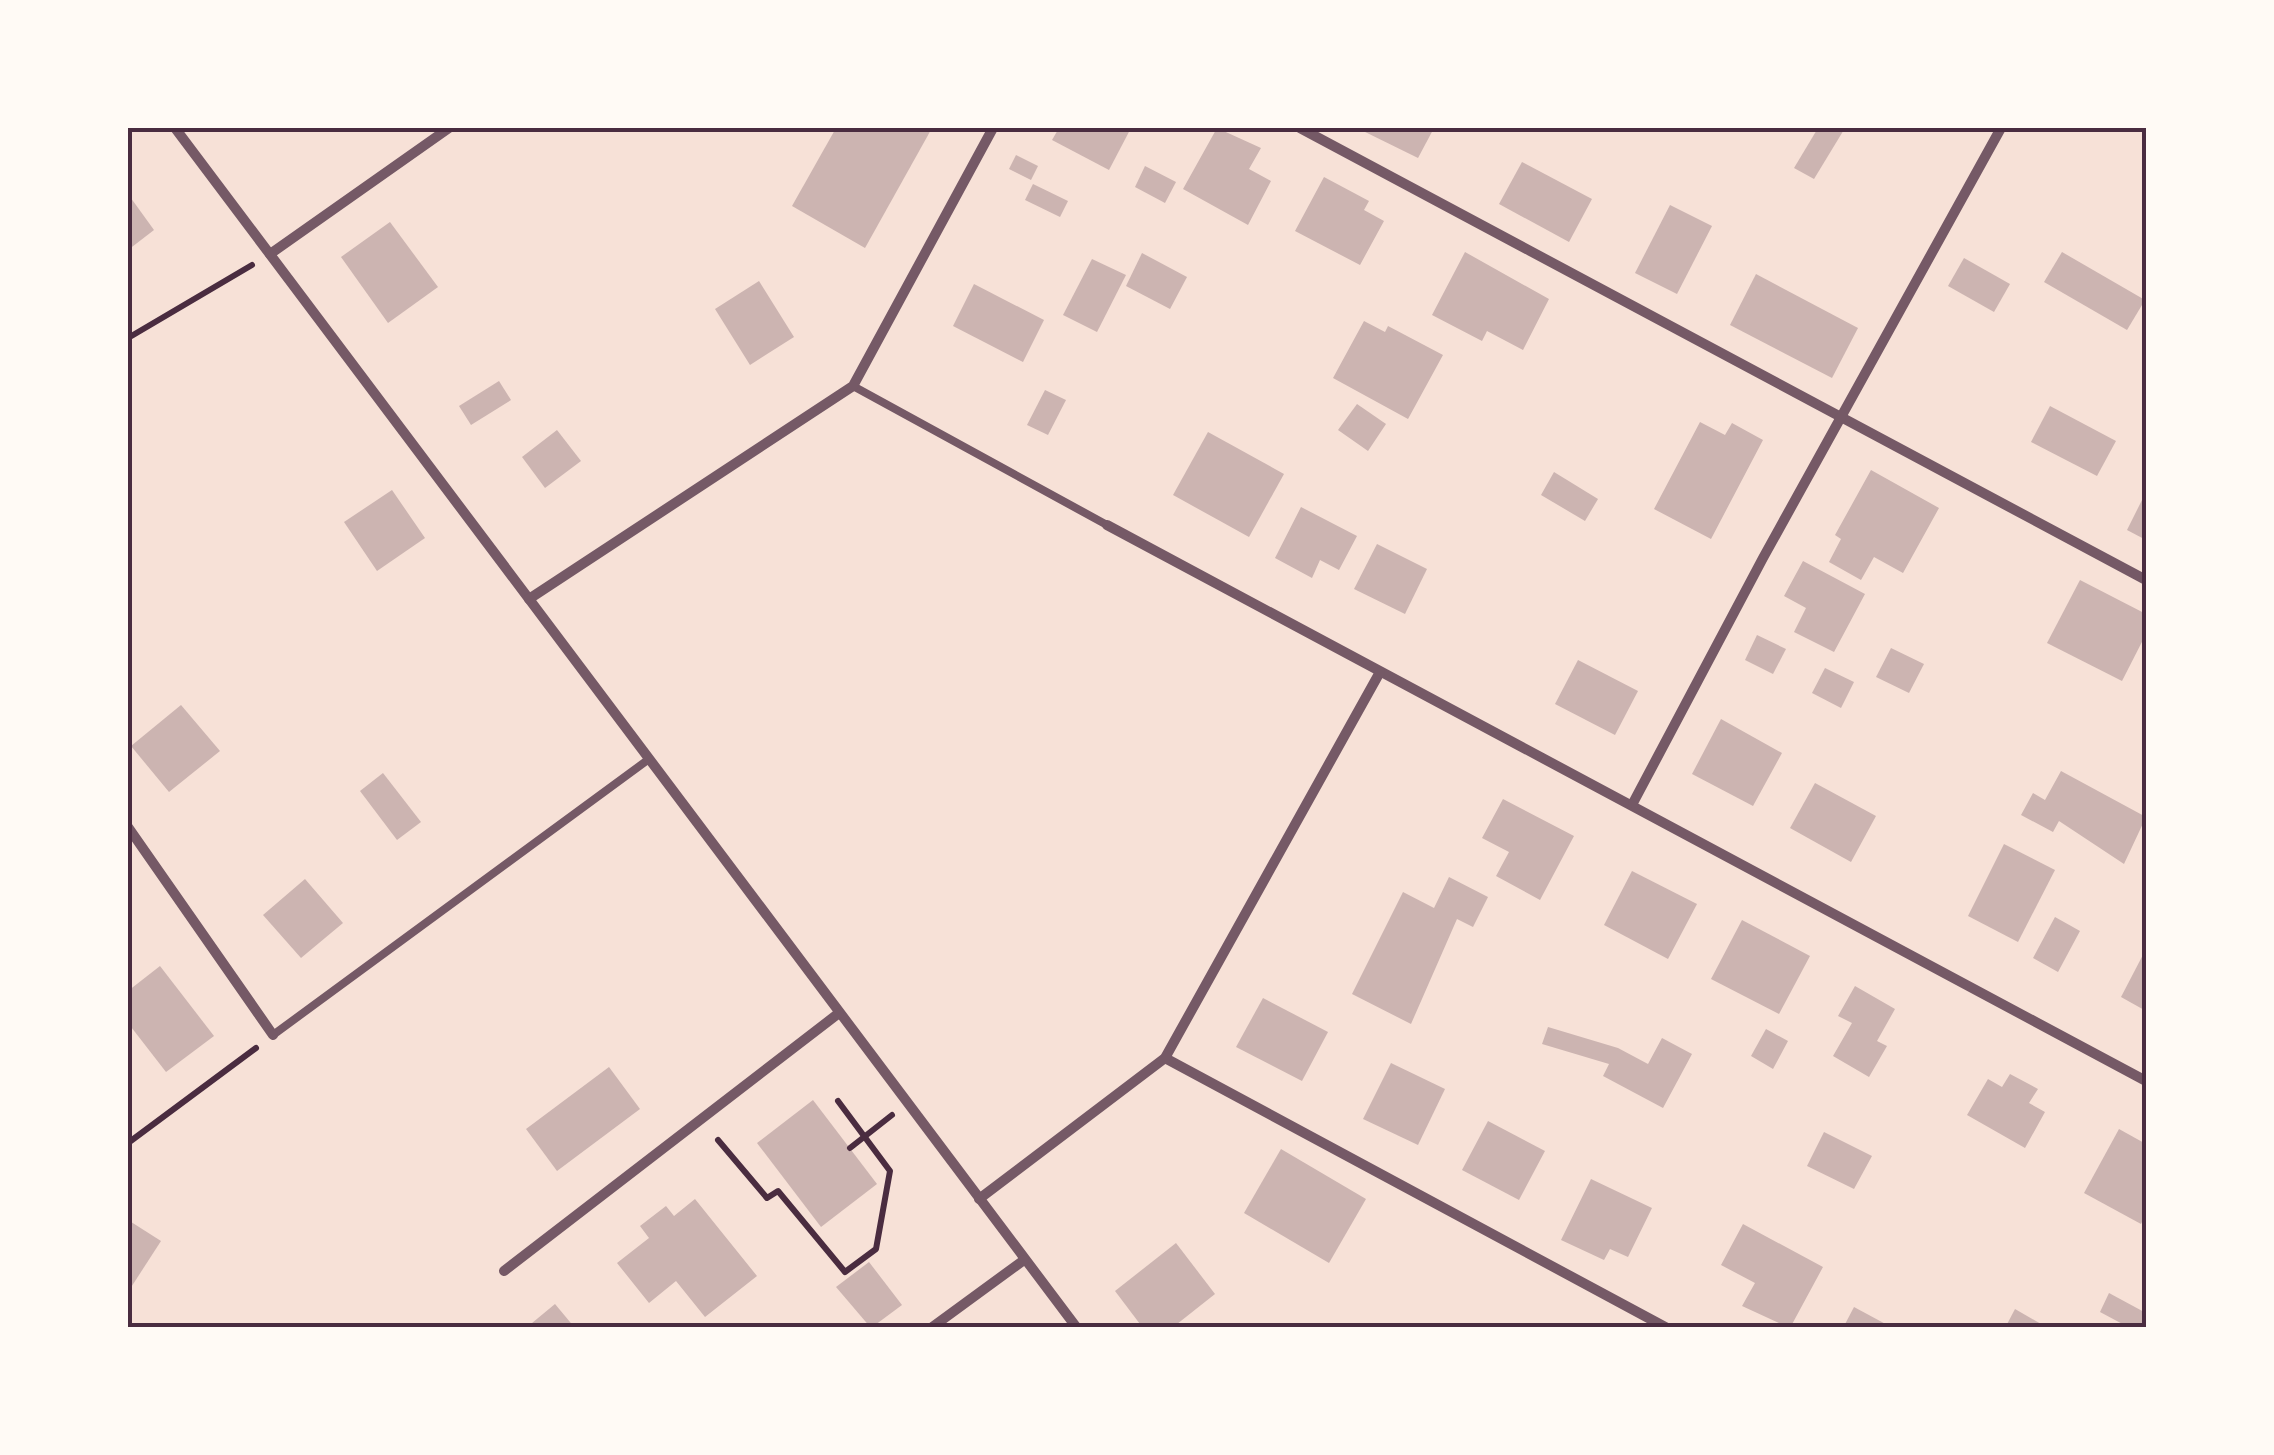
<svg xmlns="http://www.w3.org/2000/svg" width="2274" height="1455" viewBox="0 0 2274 1455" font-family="'Roboto Condensed',sans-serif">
<rect width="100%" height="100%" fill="#f7e1d7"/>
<g fill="#ccb4b1">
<polygon points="836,128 932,128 865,248 792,206"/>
<polygon points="1059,128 1131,128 1109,170 1052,140"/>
<polygon points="1217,128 1261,148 1249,169 1271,181 1248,225 1183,189"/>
<polygon points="1357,128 1434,128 1418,158"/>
<polygon points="1818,128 1845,128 1814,179 1794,168"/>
<polygon points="1016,155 1038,166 1031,180 1009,169"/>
<polygon points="1522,162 1592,199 1569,242 1499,204"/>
<polygon points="1145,166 1176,182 1165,203 1135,187"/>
<polygon points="1324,177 1369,201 1364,210 1384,221 1360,265 1295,231"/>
<polygon points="1033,184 1068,201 1060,217 1025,200"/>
<polygon points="128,194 154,230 128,250"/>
<polygon points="1670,205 1712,226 1677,294 1635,273"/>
<polygon points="390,222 438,287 388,323 341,257"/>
<polygon points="1465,252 1549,299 1523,350 1487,331 1482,341 1432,315"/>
<polygon points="2062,252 2145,300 2127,330 2044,282"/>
<polygon points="1142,253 1187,277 1170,309 1126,286"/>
<polygon points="1964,258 2010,284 1994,312 1948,286"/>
<polygon points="1092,259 1126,275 1097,332 1063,315"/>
<polygon points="1756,274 1858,328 1832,378 1730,325"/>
<polygon points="759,281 794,337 750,365 715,309"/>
<polygon points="974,284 1044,320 1023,362 953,326"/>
<polygon points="1364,321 1385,332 1388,326 1443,355 1408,419 1333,378"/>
<polygon points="499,381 511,400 471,425 459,406"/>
<polygon points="1045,390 1066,400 1048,435 1027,425"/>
<polygon points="1357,404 1386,424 1368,451 1338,430"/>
<polygon points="2050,406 2116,441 2097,476 2031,442"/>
<polygon points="1700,422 1725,435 1732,423 1763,440 1711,539 1654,509"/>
<polygon points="557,430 581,461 545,488 522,457"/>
<polygon points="1208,432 1284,474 1249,537 1173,495"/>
<polygon points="1871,470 1939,508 1903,573 1874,557 1861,580 1829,562 1841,539 1835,535"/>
<polygon points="1554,472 1598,499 1585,521 1541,495"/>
<polygon points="392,490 425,538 377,571 344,522"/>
<polygon points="2146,492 2146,540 2127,530"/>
<polygon points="1301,507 1357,536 1339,570 1320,560 1312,578 1275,558"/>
<polygon points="1377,544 1427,569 1405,614 1354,589"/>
<polygon points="1803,561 1865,594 1834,652 1794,632 1806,608 1784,596"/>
<polygon points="2080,580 2146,614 2146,634 2122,681 2047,643"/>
<polygon points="1757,635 1786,649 1773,674 1745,660"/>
<polygon points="1891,648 1924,664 1909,693 1876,677"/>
<polygon points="1578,660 1638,691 1615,735 1555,704"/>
<polygon points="1825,668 1854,682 1841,708 1812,693"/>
<polygon points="181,705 220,751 169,792 131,746"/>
<polygon points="1721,719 1782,753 1753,806 1692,774"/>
<polygon points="2061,771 2146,817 2124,864 2059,821 2053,832 2021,815 2033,793 2045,800"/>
<polygon points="383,773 421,822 397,840 360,791"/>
<polygon points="1815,783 1876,816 1851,862 1790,828"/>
<polygon points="1503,799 1574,836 1540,900 1496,876 1509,852 1482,838"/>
<polygon points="2004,844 2055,870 2018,942 1968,916"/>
<polygon points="1632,871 1697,904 1668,959 1604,925"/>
<polygon points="1449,877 1488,897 1473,927 1457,919 1411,1024 1352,994 1403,892 1434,908"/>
<polygon points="305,879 343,923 301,958 263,915"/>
<polygon points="2055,917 2080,931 2058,972 2033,958"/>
<polygon points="1742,920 1810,956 1779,1014 1711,979"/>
<polygon points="2146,949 2146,1011 2121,997"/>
<polygon points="160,966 214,1036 166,1072 128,1023 128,991"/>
<polygon points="1855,986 1895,1009 1877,1041 1887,1046 1869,1077 1833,1056 1852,1023 1838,1016"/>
<polygon points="1263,998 1328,1032 1302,1081 1236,1047"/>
<polygon points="1548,1027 1618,1048 1648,1064 1662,1038 1692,1054 1663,1108 1603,1076 1609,1064 1542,1044"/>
<polygon points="1766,1029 1788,1041 1773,1069 1751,1056"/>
<polygon points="1391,1063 1445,1089 1418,1145 1363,1119"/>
<polygon points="609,1067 640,1109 557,1171 526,1129"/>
<polygon points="2010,1074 2038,1089 2029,1103 2045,1112 2025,1148 1967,1115 1988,1079 2002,1087"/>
<polygon points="813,1100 877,1184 821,1227 757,1143"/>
<polygon points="1488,1121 1545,1151 1519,1200 1462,1170"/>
<polygon points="2119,1129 2146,1144 2146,1214 2141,1224 2084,1193"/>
<polygon points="1824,1132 1872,1156 1854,1189 1807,1166"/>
<polygon points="1281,1149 1366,1199 1329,1263 1244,1213"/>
<polygon points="1591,1179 1652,1208 1628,1257 1610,1249 1604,1260 1561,1240"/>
<polygon points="695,1199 757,1276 705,1317 676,1281 649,1303 617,1263 649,1238 640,1226 666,1206 674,1216"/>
<polygon points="128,1220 161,1241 128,1292"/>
<polygon points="1743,1224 1823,1267 1790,1328 1742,1306 1755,1283 1721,1265"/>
<polygon points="1176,1243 1215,1294 1172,1328 1143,1328 1115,1291"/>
<polygon points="869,1262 902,1305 871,1328 836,1287"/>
<polygon points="2109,1293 2146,1313 2146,1328 2130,1328 2100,1312"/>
<polygon points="555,1304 575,1328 526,1328"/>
<polygon points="1854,1307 1893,1328 1843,1328"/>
<polygon points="2015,1309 2048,1328 2005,1328"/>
</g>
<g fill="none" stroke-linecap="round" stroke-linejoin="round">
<g stroke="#4a2c40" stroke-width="6">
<polyline points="128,338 252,265"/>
<polyline points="718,1140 767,1198 778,1191 845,1272 876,1249 890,1171 838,1101"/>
<polyline points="128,1143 256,1048"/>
<polyline points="850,1148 892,1115"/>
</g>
<g stroke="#755966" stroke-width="8">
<polyline points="853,386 1107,525"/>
<polyline points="273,1035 649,759"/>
</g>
<g stroke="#755966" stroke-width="10">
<polyline points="175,128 1077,1328"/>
<polyline points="1300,128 2146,580"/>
<polyline points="270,254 449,128"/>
<polyline points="1107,525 2146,1081"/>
<polyline points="529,599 853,386 993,128"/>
<polyline points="1633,803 1763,558 2001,128"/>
<polyline points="128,827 273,1035"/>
<polyline points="1165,1058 1667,1328"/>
<polyline points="979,1199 1165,1058 1380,672"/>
<polyline points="504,1271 839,1013"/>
<polyline points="931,1328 1024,1260"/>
</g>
</g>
<rect width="2274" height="1455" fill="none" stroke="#fffaf5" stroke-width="260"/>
<rect x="130" y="130" width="2014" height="1195" fill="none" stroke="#4a2c40" stroke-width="4"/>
</svg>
